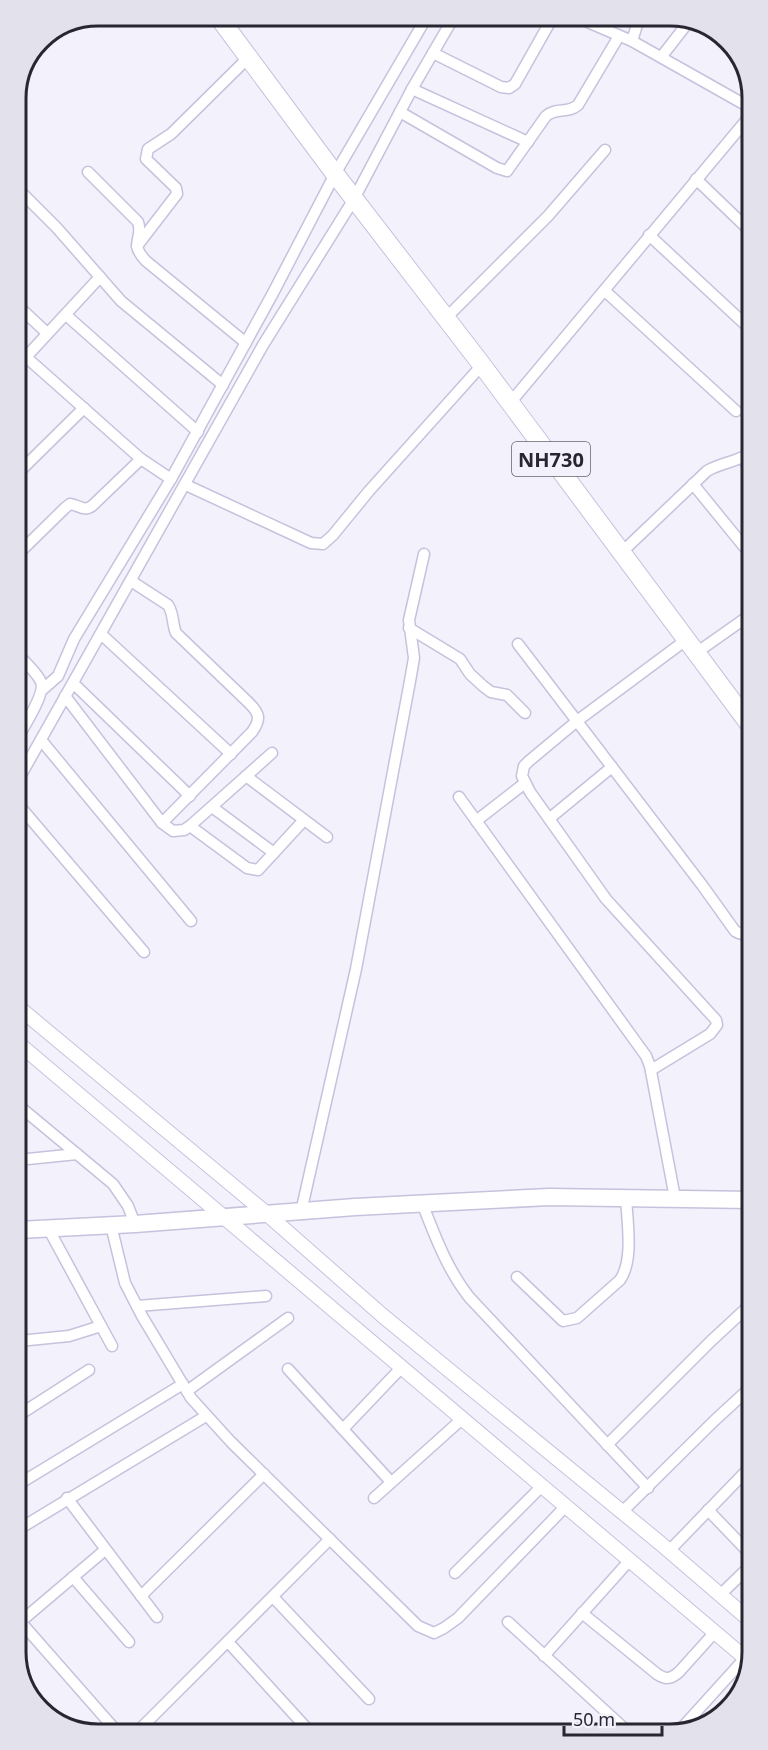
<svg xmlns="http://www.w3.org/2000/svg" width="768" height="1750" viewBox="0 0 768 1750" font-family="'Noto Sans',sans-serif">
<rect width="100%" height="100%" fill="#f3f1fc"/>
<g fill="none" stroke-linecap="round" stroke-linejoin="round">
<g stroke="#c8c1dd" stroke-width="13">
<g id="minor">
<polyline points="571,15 632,41 749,107"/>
<polyline points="632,41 640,15"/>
<polyline points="433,53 501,87 509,88 515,84 554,15"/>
<polyline points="662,56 690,20"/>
<polyline points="412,89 528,142"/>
<path d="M400,112L497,168L507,171L546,116C556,107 568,114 578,105L619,36"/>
<path d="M88,172L138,222C144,240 128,242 146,261L246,343"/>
<polyline points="696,179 749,230"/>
<polyline points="15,186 57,228 121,301 223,385"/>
<polyline points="649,235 749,328"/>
<polyline points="137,246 177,194 176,188 146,159 148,149 171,134 249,57"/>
<polyline points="605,291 736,411"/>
<polyline points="16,304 47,333"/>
<polyline points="66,315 198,432"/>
<polyline points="446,318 548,216 605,150"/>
<polyline points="26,357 141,459 171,479 273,293 335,174 428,15"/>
<polyline points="16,363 26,357 100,277"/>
<polyline points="510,403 749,117"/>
<polyline points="743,458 750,471"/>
<polyline points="16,475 84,408"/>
<polyline points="693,484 750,554"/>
<polyline points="186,485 311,543 323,544 333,535 369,491 482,365"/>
<path d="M621,553L707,471C720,463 737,462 750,453"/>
<path d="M16,556L65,508L70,504C79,505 84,512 92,506L141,459"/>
<path d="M131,581L168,605C174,614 172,624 176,633L249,703C260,714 261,719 252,732L162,823"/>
<polyline points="409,628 460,659 470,674 483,686 491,692 507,695 525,713"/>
<polyline points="101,634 231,754"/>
<path d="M518,644L702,885L735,931C741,935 745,935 751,931"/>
<path d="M17,653C24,662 37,672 41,682C46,693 23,728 17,739"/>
<polyline points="696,653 750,615"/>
<polyline points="73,683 190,796"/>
<polyline points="42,690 58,676 74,639 171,479"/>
<polyline points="65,696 162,823 173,831 184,830 190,826 272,753"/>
<polyline points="41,740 191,921"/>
<polyline points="246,776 327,837"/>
<polyline points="17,782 263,345 354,199 412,89 455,15"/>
<polyline points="459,797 646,1056 650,1066 675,1198"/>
<polyline points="17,803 144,952"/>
<polyline points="212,807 274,853"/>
<polyline points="550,818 612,767"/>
<polyline points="476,821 525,783"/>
<polyline points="190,826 247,868 258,870 304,820"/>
<polyline points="651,1070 710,1034 717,1025 716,1020 606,899 530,792 522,776 524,766 529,761 577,721 686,640"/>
<polyline points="18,1105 113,1184 128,1206 135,1224"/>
<polyline points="18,1160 77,1154"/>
<path d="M422,1203C435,1236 447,1269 469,1297L648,1488"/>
<polyline points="301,1212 356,969 410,681 414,658 409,620 424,554"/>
<polyline points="111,1225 125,1283 142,1316 191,1398 231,1442 418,1626 434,1633 444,1628 458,1618 566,1506"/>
<polyline points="48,1228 112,1346"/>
<path d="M517,1277L563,1321L577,1318L620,1280C634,1260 627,1221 626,1197"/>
<polyline points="137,1306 266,1296"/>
<polyline points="19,1341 69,1336 101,1326"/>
<polyline points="288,1369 391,1482"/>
<polyline points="187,1391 288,1318"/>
<polyline points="19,1415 89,1370"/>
<polyline points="343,1429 401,1368"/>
<polyline points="607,1445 711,1341 752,1303"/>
<polyline points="19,1484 183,1384"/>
<polyline points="67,1498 157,1617"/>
<polyline points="374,1498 462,1419"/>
<polyline points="708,1510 753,1557"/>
<polyline points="621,1513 715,1420 752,1386"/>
<polyline points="19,1529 206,1416"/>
<polyline points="669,1551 752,1465"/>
<polyline points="455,1573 542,1486"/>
<polyline points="73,1577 129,1642"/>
<polyline points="720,1595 753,1563"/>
<polyline points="141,1596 264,1474"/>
<polyline points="273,1597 369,1699"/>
<path d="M582,1613L657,1674C666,1680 671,1679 679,1672L715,1632"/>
<polyline points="19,1620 120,1735"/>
<polyline points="508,1622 627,1731"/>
<polyline points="19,1623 105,1550"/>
<polyline points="228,1642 311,1733"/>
<polyline points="544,1656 630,1560"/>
<polyline points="679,1731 745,1658"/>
<polyline points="135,1734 330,1539"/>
</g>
</g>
<g stroke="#c8c1dd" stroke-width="16">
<g id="tertiary">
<polyline points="18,1007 267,1214 383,1316 660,1543 753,1623"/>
<polyline points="18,1043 750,1662"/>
</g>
</g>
<g stroke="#c8c1dd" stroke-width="19">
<polyline id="secondary" points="18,1230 135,1224 355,1207 549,1197 752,1200"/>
</g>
<g stroke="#c8c1dd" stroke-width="20">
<polyline id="trunk" points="217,15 335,174 482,365 750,725"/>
</g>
<use href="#minor" stroke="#fff" stroke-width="10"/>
<use href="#tertiary" stroke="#fff" stroke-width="14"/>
<use href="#secondary" stroke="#fff" stroke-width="16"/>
<use href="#trunk" stroke="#fff" stroke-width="18"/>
</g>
<g text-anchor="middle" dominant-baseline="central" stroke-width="4.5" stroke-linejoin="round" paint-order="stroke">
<rect fill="#f3f1fc" stroke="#66636e" stroke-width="1.5" x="512" y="442" width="78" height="34" rx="4.5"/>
<g font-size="20" font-weight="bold" fill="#292631">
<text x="551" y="459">NH730</text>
</g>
</g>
<path d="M0 0H768V1750H0ZM98 26H670A72 72 0 0 1 742 98V1652A72 72 0 0 1 670 1724H98A72 72 0 0 1 26 1652V98A72 72 0 0 1 98 26Z" fill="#e3e1ec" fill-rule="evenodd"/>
<path fill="none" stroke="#292631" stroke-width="3" d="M98 26H670A72 72 0 0 1 742 98V1652A72 72 0 0 1 670 1724H98A72 72 0 0 1 26 1652V98A72 72 0 0 1 98 26Z"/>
<path d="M564 1726v9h98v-9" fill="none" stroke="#292631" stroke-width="3"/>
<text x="573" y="1726" font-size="18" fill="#292631" stroke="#f3f1fc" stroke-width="4.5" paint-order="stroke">50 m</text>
</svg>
